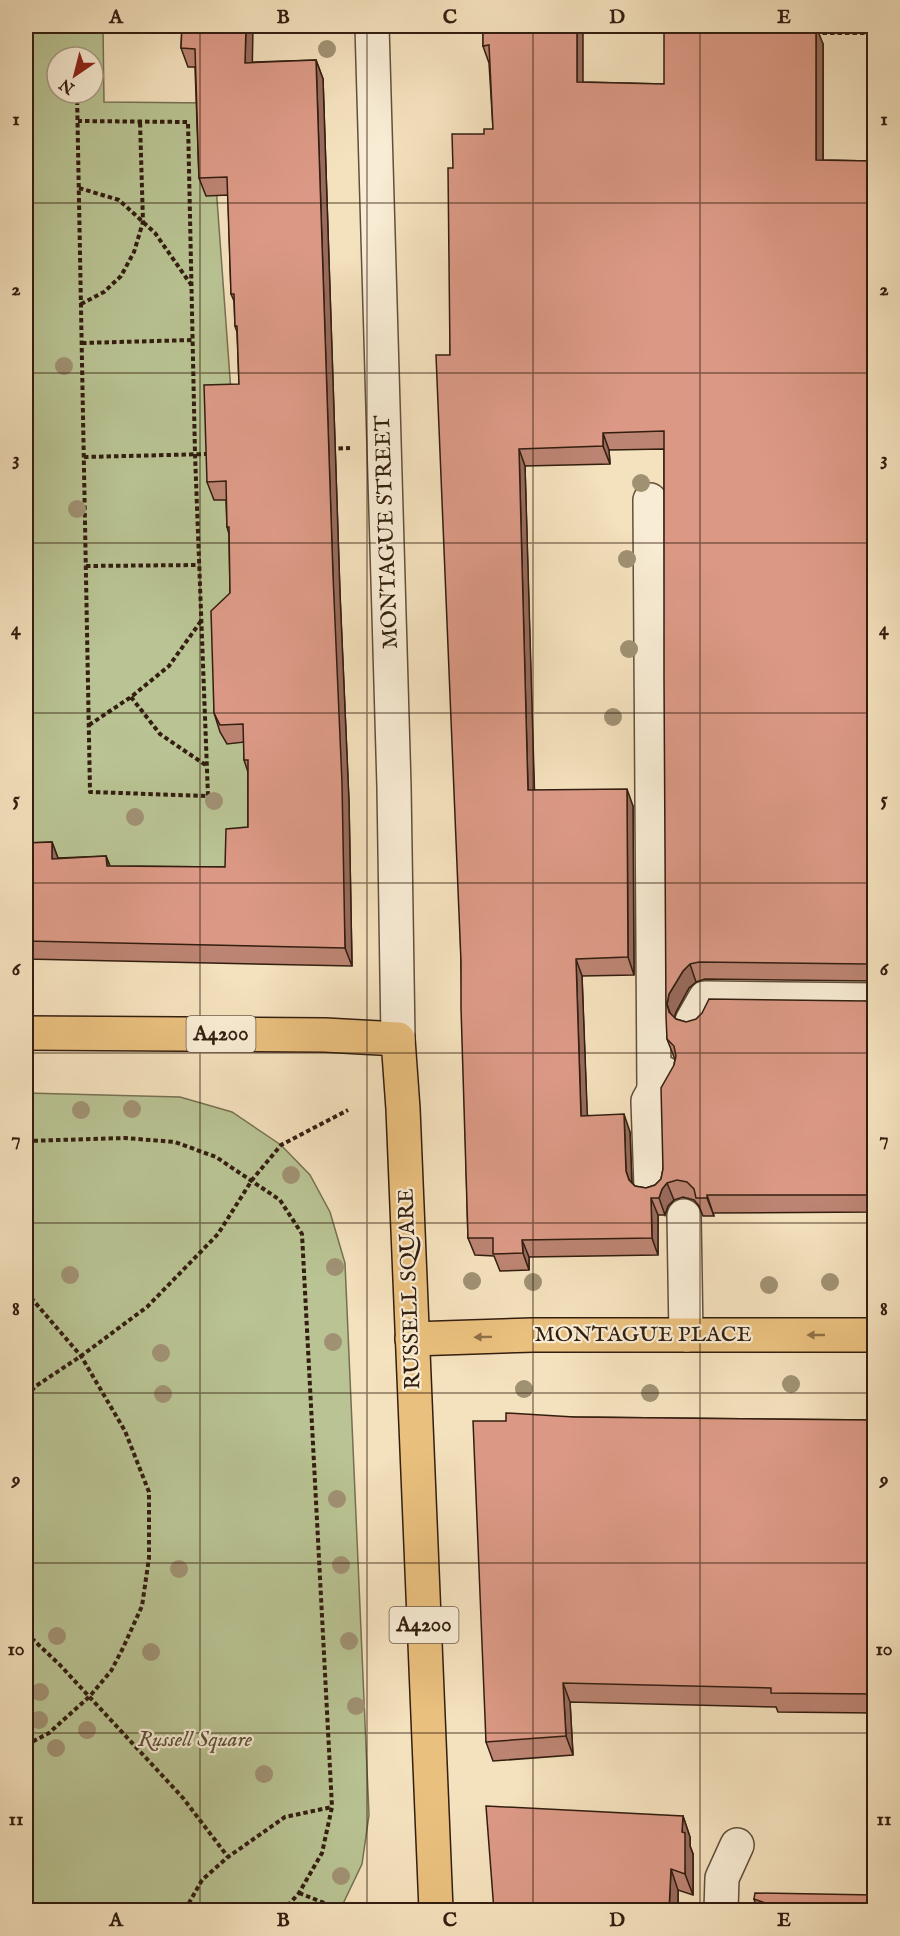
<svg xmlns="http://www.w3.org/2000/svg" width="900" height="1936" viewBox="0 0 900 1936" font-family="'IM FELL English',serif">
<rect width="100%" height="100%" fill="#f4e1bd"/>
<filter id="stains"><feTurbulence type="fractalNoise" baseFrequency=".00333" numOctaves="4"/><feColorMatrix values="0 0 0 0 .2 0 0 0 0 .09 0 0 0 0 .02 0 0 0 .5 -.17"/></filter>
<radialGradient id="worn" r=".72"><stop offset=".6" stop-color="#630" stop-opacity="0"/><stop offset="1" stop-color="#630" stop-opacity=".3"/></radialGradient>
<g fill="#b9c393" stroke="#767052" stroke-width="1.5" fill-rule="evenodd">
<path d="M26,26H103L104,102L210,103L269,915L26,912ZM57,57H93V93H57Z"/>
<polygon points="26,1093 180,1097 232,1112 281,1145 310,1175 330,1212 345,1263 369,1815 362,1864 340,1910 26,1910"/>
</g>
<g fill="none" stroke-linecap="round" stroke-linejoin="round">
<g stroke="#634f3b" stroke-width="36">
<g id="minor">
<polyline points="372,26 394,787 398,1039"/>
<polyline points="650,500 654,1090"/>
<polyline points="692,1021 705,998 874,1000"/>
<polyline points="651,1187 648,1101 664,1073"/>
<polyline points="684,1216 686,1335"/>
<polyline points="721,1910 722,1878 737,1845"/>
</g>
</g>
<g stroke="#331e10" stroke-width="36">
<g id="major">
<polyline points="26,1033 325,1035 398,1039 403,1109 436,1910"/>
<polyline points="412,1339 533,1335 874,1335"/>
</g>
</g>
<g stroke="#331e10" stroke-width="4" stroke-dasharray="4.5 3" stroke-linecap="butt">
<polyline points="815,33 874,33"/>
<polyline points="77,93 90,792 208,796 195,454 188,122 78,121"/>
<polyline points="79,188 119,200 155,233 192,286"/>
<polyline points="81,304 104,292 121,276 134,252 143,222 140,121"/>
<polyline points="82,343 193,340"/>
<polyline points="331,449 350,448"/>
<polyline points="84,457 209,454"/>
<polyline points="86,566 199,565"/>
<polyline points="131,697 160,734 207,766"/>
<polyline points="89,725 131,697 169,666 201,621"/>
<polyline points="26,1141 125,1138 175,1142 216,1157 280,1200 302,1234 332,1807 322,1853 299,1893 284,1910"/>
<polyline points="26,1292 81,1356 125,1431 149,1492 149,1558 142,1606 123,1648 111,1671 90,1696 49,1733 26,1745"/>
<polyline points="26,1396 36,1386 81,1356 147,1307 218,1234 252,1180 281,1145 348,1110"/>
<polyline points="26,1633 60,1665 183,1798 228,1857"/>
<polyline points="299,1893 342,1910"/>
<polyline points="185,1910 202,1880 228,1857 285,1817 332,1807"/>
</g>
<use href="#minor" stroke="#f8ecd4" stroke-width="33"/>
<use href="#major" stroke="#eac07e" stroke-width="33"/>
</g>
<g fill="#a09173">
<circle cx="327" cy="49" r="9"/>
<circle cx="64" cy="366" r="9"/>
<circle cx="641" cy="483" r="9"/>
<circle cx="77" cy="509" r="9"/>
<circle cx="627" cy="559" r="9"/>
<circle cx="629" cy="649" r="9"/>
<circle cx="613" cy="717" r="9"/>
<circle cx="214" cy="801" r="9"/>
<circle cx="135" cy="817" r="9"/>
<circle cx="132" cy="1109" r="9"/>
<circle cx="81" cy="1110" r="9"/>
<circle cx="291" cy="1175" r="9"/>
<circle cx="335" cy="1267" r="9"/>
<circle cx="70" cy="1275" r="9"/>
<circle cx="472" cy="1281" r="9"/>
<circle cx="533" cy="1282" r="9"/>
<circle cx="830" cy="1282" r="9"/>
<circle cx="769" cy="1285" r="9"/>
<circle cx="333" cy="1342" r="9"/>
<circle cx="161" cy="1353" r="9"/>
<circle cx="791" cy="1384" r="9"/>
<circle cx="524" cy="1389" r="9"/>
<circle cx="650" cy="1393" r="9"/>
<circle cx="163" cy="1394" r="9"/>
<circle cx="337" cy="1499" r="9"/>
<circle cx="341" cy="1565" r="9"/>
<circle cx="179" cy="1569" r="9"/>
<circle cx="57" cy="1636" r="9"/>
<circle cx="349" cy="1641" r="9"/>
<circle cx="151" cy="1652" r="9"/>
<circle cx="40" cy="1692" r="9"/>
<circle cx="356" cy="1706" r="9"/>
<circle cx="39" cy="1720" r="9"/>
<circle cx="87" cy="1730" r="9"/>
<circle cx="56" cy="1748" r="9"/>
<circle cx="264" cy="1774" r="9"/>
<circle cx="341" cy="1876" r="9"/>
</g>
<g fill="#bc8472" stroke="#331e10" stroke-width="1.5" fill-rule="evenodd">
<polygon points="182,26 252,62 316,60 323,79 340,594 349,802 352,966 26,959 26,843 52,842 58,858 106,856 110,866 225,867 248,827 248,772 244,760 244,742 227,744 220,732 214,713 230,593 229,534 227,527 226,500 214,500 207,482 239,384 237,332 235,326 234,301 231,294 228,195 206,196 199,178 195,67 188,67 181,48"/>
<path d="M483,26L583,82L664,84L823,44V160L872,161L874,133V981L705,979L696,982L689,988L676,1012L674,1018L676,1019L686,1022L867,1001L874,999V1212L713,1213L714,1216H703L699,1206L694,1200L683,1197L674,1200L668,1206L665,1215H658V1255L529,1257V1270L500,1271L494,1256L475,1255L468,1238L461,962L450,355L453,168L484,134L493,129L489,63L483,46ZM664,449L667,1039L674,1057L675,1059L674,1065L663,1169L661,1179L655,1185L646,1188L635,1186L632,1183L630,1132L587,1115L582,976L634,975L633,806L534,790L525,466L610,464L609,450Z"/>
<polygon points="574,1417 874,1420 874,1713 778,1712 776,1707 570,1702 573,1755 493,1761 486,1742 506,1421"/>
<polygon points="683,1816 690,1837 690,1846 693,1854 693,1895 678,1890 678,1911 494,1911"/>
<polygon points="754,1899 874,1911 758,1911"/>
</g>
<g fill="#996b5d" stroke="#331e10" stroke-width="1.5">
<polygon points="246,26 253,26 252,81 245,63"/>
<polygon points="577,26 583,26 583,100 577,82"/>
<polygon points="816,26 823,44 823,178 816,160"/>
<polygon points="316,60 323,79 340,594 349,802 352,966 345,948"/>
<polygon points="603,433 609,450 610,464 603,446"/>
<polygon points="519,449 525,466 535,808 528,790"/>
<polygon points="627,789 633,806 634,975 628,957"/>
<polygon points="52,842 59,861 52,859"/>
<polygon points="106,856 113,874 107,866"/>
<polygon points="576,959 582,976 588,1133 581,1116"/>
<polygon points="690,964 696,982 689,988 676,1012 673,1022 667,1004 669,994 683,971"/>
<polygon points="624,1114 630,1132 632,1188 626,1171"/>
<polygon points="667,1183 674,1200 668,1206 665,1215 659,1198 662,1189"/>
<polygon points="707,1195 714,1216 707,1198"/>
<polygon points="651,1198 658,1215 658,1255 652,1238"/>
<polygon points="522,1240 529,1257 529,1270 523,1253"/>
<polygon points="563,1683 570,1702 573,1755 566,1736"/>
<polygon points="683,1816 690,1837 690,1846 693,1854 693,1895 685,1874 682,1832"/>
<polygon points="671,1869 678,1890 678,1911 669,1911"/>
</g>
<g fill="#db9985" stroke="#331e10" stroke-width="1.5" fill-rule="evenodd">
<polygon points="182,26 246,26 245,63 316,60 333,575 342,783 345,948 26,941 26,843 52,842 52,859 106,856 107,866 225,867 226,829 248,827 248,760 244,760 243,724 220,725 214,713 211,611 230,593 229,527 227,527 226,481 207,482 204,385 239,384 237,326 235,326 234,294 231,294 227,177 199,178 195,49 181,48"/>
<path d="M483,26H577V82L664,84V26H816V160L872,161L873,133H874V965L868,964L699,962L690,964L683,971L669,994L667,1004L669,1012L676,1019L686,1022L696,1019L702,1013L709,999L867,1001L874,999V1195H707V1198H696L694,1189L687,1182L677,1180L667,1183L662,1189L659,1198H651L652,1238L522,1240L523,1253L493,1254V1238H468L461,1008V962L436,355H450L448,168H453L452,134H484V129H493L489,45L483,46ZM664,431V678L666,1017L667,1039L674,1046L676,1056L674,1065L661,1088L663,1169L661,1179L655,1185L646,1188L635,1186L629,1180L626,1171L624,1114L581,1116L576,959L628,957L627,789L528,790L519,449L603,446V433Z"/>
<polygon points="506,1413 574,1417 874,1420 874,1694 771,1693 771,1688 563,1683 566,1736 486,1742 473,1421 506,1421"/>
<polygon points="486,1806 683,1816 682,1832 685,1833 685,1874 671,1869 669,1911 494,1911"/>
<polygon points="755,1893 874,1895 874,1911 787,1911 754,1899"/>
</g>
<defs><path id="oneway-solid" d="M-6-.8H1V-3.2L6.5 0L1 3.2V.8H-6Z" transform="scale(1.5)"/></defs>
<g fill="#8e6f47">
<use href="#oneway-solid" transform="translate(816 1335) rotate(180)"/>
<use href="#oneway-solid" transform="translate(483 1337) rotate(179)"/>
</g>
<path fill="none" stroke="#331e10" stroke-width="1.5" stroke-opacity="0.55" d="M200,26V1910M367,26V1910M533,26V1910M700,26V1910M26,203H874M26,373H874M26,543H874M26,713H874M26,883H874M26,1053H874M26,1223H874M26,1393H874M26,1563H874M26,1733H874"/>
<g text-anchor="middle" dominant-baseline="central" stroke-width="4.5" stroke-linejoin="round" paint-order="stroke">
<g fill="#f8ecd4" stroke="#6e5c4b" stroke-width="1.5">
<rect x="186.5" y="1016" width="69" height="36" rx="4.5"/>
<rect x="389.5" y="1607" width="69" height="36" rx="4.5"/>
</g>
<g font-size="21" font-weight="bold" fill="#331e10">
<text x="221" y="1034">A4200</text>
<text x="424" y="1625">A4200</text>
</g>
<g font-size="22" fill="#331e10" stroke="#f8ecd4">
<text transform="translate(387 532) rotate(-92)">MONTAGUE STREET</text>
<text transform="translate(410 1289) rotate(-92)">RUSSELL SQUARE</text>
<text x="643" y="1335">MONTAGUE PLACE</text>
</g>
<g font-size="22" font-style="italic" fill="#5b5037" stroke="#f8ecd4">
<text x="195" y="1740">Russell Square</text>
</g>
</g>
<rect width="900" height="1936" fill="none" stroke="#f4e1bd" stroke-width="66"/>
<g transform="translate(75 75) rotate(215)"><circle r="28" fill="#f8ecd4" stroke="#a99a86" stroke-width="1.5"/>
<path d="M0-4.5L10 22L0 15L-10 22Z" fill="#8f2418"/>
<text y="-9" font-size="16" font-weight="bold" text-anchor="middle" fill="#331e10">N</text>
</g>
<rect x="33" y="33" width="834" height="1870" fill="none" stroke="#331e10" stroke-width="2"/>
<g font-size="20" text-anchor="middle" font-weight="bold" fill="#331e10">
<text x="116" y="23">A</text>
<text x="283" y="23">B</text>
<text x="450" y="23">C</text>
<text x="617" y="23">D</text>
<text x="784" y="23">E</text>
<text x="16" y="125">1</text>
<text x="884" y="125">1</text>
<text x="16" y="295">2</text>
<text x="884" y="295">2</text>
<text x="16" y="465">3</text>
<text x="884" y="465">3</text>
<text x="16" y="635">4</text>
<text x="884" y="635">4</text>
<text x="16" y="805">5</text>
<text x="884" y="805">5</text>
<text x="16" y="975">6</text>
<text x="884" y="975">6</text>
<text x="16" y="1145">7</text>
<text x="884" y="1145">7</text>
<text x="16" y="1315">8</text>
<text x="884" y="1315">8</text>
<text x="16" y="1485">9</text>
<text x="884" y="1485">9</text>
<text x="16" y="1655">10</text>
<text x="884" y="1655">10</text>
<text x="16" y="1825">11</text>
<text x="884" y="1825">11</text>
<text x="116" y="1926">A</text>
<text x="283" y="1926">B</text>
<text x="450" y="1926">C</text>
<text x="617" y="1926">D</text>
<text x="784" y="1926">E</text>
</g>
<rect width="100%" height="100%" filter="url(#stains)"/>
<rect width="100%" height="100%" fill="url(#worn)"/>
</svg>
